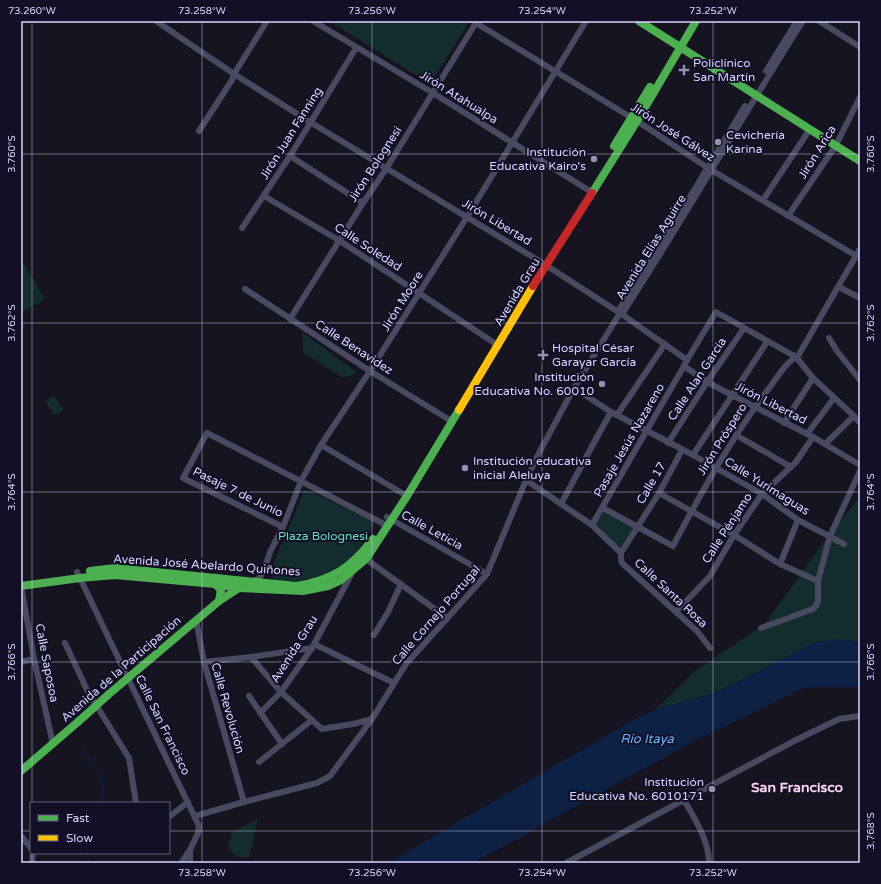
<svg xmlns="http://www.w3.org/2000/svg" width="881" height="884" viewBox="0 0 881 884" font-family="'Varela Round',sans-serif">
<rect width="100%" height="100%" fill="#161421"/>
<g fill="#132c2d">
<polygon points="329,21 470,21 430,84"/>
<polygon points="21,259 45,299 21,313"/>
<polygon points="302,332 358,373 343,378 303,352"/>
<polygon points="55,396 63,410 55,415 45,401"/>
<path d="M305,489L373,521L374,525C367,535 359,550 351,559C333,577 299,583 275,581L272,576V567Z"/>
<polygon points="860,497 860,642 815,642 717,692 655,710 695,671 765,624 834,528"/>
<polygon points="604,510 635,528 622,550 595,524"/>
<polygon points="258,819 249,858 238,857 228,848 232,832"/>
</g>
<polygon fill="#0d2144" points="842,639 860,642 860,687 805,687 688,744 473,863 388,863 640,716 658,709 717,692 815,642"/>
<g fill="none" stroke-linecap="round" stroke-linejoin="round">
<g stroke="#0d2144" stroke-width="1.5">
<path d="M82,749C87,756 93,762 97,769C102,777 106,795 100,803"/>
<polyline points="86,853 91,863"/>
</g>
<g stroke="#4a4962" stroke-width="6">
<polyline points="156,21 234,74 310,122 541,262 620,313 687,360 684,366 707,382 813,437 860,465"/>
<polyline points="313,21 433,93 593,193"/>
<polyline points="819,21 860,47"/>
<polyline points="476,23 637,121 708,168 860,258"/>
<polyline points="766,71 797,21"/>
<polyline points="199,131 232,80 234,74 267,21"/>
<polyline points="290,156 363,203"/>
<polyline points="264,196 340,241 499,346"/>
<polyline points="763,200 810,129"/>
<polyline points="788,216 836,145 860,97"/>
<polyline points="242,228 290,156 356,48"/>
<polyline points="839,287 860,298"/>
<polyline points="245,289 370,371 453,422"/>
<polyline points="620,313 620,308 682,210 745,106"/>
<polyline points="290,319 363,203 386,169 477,21"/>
<polyline points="829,338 837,351 860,380"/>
<polyline points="687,360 716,312 796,357 813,378 854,416 860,423"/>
<polyline points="574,388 611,412 693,455 762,494 798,520 844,544"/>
<polyline points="617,415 665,344"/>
<polyline points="784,423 813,378"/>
<polyline points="807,434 834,398"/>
<polyline points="736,435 791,467"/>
<polyline points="668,443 707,382 744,328"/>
<polyline points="825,444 854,416"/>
<polyline points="321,445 407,496"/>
<polyline points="693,455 767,342"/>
<polyline points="526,480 592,525 621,553 621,560 622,563 697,631 710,648"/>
<polyline points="659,493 734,535 780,564 818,581"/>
<polyline points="561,504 597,437 611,412"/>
<path d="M603,508L673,546C702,491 732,437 770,387C778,376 786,362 798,356L860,249"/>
<polyline points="387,517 487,574"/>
<polyline points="592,525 684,366"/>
<polyline points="283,527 183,478 207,433 388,526"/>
<polyline points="621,553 659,493 682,450"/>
<polyline points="366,559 447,618"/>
<polyline points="780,564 798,520"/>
<polyline points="77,572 199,826 198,833 190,850 190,863"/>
<polyline points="253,582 259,578 263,573 270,552 283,527 301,481 321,445 370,371 467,217 586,21"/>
<polyline points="21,586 34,659 53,744"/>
<polyline points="676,612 710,576 734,535 762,494 796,462 813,437"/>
<polyline points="196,620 204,662 244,802"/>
<polyline points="761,628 813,609 816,606 818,601 818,581 830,536 860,471"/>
<polyline points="374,635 388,612 401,584"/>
<polyline points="65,643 88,692 129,758 136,803"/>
<polyline points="314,644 394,683"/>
<polyline points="251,657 281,692 322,729 353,724 372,719"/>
<polyline points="21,662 34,659"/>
<polyline points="204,662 251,657 312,648"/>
<polyline points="249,696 282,744"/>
<polyline points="260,713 281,692 312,648 352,573"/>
<polyline points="259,762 312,720"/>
<path d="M684,800C695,819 709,841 709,863"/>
<path d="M195,816L244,802L317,783L330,776L372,719L406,664L487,574L526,480L539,453L574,388L620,313L624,311C686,215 742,117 803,21"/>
<polyline points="169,817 188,802"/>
<polyline points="21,836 31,848"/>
<polyline points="32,863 33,853"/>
<polyline points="181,863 190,850"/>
<polyline points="566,863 796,740 839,719 860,716"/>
</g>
<g stroke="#4caf50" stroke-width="8">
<polyline points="639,21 860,161"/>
<polyline points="614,146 650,87"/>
<polyline points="592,193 637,121 696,21"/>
<path d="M90,571L115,568L296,586C333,580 351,568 373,539"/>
<polyline points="215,584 221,590 219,601"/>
<polyline points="21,586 80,578 115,575 215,584 239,588 303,591 328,586 341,580 366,559 407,496 459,410"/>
<polyline points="109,694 219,601 239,588"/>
<polyline points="21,771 79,721"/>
</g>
<polyline stroke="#ffc107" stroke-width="8" points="459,410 533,286"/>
<polyline stroke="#c62828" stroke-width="8" points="533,286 592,193"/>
<polyline stroke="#4caf50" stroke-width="8" points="79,721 109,694"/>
</g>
<path fill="none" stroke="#d9d4ff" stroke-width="1" stroke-opacity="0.45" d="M32,21V803M202,21V863M372,21V863M542,21V863M713,21V863M21,154H860M21,323H860M21,492H860M21,662H860M21,831H31M169,831H860M32,853V863"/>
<g fill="#9591b1" stroke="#130f26" stroke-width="1.5">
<path d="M682 64h4v4h4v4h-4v4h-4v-4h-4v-4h4z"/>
<circle cx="718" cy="142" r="4"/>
<circle cx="594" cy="159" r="4"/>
<path d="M541 349h4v4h4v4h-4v4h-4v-4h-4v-4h4z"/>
<circle cx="602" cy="384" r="4"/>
<circle cx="465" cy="468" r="4"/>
<circle cx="712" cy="789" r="4"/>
</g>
<g text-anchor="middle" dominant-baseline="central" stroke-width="4" stroke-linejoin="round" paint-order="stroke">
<g font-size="12" fill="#d9d4ff" stroke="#130f26" text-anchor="start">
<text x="693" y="63">Policlínico<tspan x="693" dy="14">San Martín</tspan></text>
<text x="726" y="135">Cevichería<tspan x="726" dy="14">Karina</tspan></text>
<text x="586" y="152" text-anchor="end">Institución<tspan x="586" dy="14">Educativa Kairo's</tspan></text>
<text x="552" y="348">Hospital César<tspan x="552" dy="14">Garayar García</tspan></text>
<text x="594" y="377" text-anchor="end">Institución<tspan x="594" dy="14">Educativa No. 60010</tspan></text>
<text x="473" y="461">Institución educativa<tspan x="473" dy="14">inicial Aleluya</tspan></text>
<text x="704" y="782" text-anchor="end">Institución<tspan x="704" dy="14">Educativa No. 6010171</tspan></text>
</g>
<g font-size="12" fill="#d9d4ff" stroke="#130f26">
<text transform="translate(459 97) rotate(32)">Jirón Atahualpa</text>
<text transform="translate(673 132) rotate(33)">Jirón José Gálvez</text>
<text transform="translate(291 133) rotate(-58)">Jirón Juan Fanning</text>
<text transform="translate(817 152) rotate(-58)">Jirón Arica</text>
<text transform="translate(375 164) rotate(-57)">Jirón Bolognesi</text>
<text transform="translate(497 222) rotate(31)">Jirón Libertad</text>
<text transform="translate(368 247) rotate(33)">Calle Soledad</text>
<text transform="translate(651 247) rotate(-58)">Avenida Elías Aguirre</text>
<text transform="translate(517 292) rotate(-59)">Avenida Grau</text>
<text transform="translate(402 301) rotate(-58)">Jirón Moore</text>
<text transform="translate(354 347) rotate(33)">Calle Benavidez</text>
<text transform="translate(697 379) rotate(-57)">Calle Alan García</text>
<text transform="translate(771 403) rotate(27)">Jirón Libertad</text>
<text transform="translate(722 439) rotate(-58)">Jirón Próspero</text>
<text transform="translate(629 440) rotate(-60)">Pasaje Jesús Nazareno</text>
<text transform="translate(651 483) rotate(-60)">Calle 17</text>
<text transform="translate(767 486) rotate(32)">Calle Yurimaguas</text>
<text transform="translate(238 492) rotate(26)">Pasaje 7 de Junio</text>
<text transform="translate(727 528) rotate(-57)">Calle Pénjamo</text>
<text transform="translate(432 530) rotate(29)">Calle Leticia</text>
<text transform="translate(207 565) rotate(4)">Avenida José Abelardo Quiñones</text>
<text transform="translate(671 593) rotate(43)">Calle Santa Rosa</text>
<text transform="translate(436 615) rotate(-49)">Calle Cornejo Portugal</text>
<text transform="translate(294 649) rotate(-58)">Avenida Grau</text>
<text transform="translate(47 663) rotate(79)">Calle Saposoa</text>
<text transform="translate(121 669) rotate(-41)">Avenida de la Participación</text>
<text transform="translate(228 708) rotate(74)">Calle Revolución</text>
<text transform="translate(163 725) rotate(64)">Calle San Francisco</text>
</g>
<g font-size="12" fill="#5fe0c0" stroke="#130f26">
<text x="323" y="536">Plaza Bolognesi</text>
</g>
<g font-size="13" font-style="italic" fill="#62b6ff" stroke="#130f26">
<text x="647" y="739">Río Itaya</text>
</g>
<g font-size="14" font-weight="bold" fill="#ffd6f0" stroke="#130f26">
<text x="797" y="787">San Francisco</text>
</g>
</g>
<rect width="881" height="884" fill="none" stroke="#130f26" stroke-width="44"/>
<rect x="30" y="802" width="140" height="52" fill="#130f26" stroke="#625e7d"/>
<rect x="38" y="815" width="20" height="6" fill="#4caf50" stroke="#625e7d"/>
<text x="66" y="822" font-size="12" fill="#d9d4ff">Fast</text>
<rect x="38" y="835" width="20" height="6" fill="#ffc107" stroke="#625e7d"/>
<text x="66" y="842" font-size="12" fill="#d9d4ff">Slow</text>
<rect x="22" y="22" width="837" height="840" fill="none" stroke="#d9d4ff" stroke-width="1.5"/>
<g font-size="10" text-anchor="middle" fill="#d9d4ff">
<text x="32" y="14">73.260°W</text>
<text x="202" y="14">73.258°W</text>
<text x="372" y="14">73.256°W</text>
<text x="542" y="14">73.254°W</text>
<text x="713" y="14">73.252°W</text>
<text transform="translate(11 154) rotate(-90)" y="4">3.760°S</text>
<text transform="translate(870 154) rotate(-90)" y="4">3.760°S</text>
<text transform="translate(11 323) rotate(-90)" y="4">3.762°S</text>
<text transform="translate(870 323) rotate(-90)" y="4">3.762°S</text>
<text transform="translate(11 492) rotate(-90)" y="4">3.764°S</text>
<text transform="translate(870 492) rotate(-90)" y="4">3.764°S</text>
<text transform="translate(11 662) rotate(-90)" y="4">3.766°S</text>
<text transform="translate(870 662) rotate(-90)" y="4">3.766°S</text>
<text transform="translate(870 831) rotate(-90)" y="4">3.768°S</text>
<text x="202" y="876">73.258°W</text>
<text x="372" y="876">73.256°W</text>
<text x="542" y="876">73.254°W</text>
<text x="713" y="876">73.252°W</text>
</g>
</svg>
